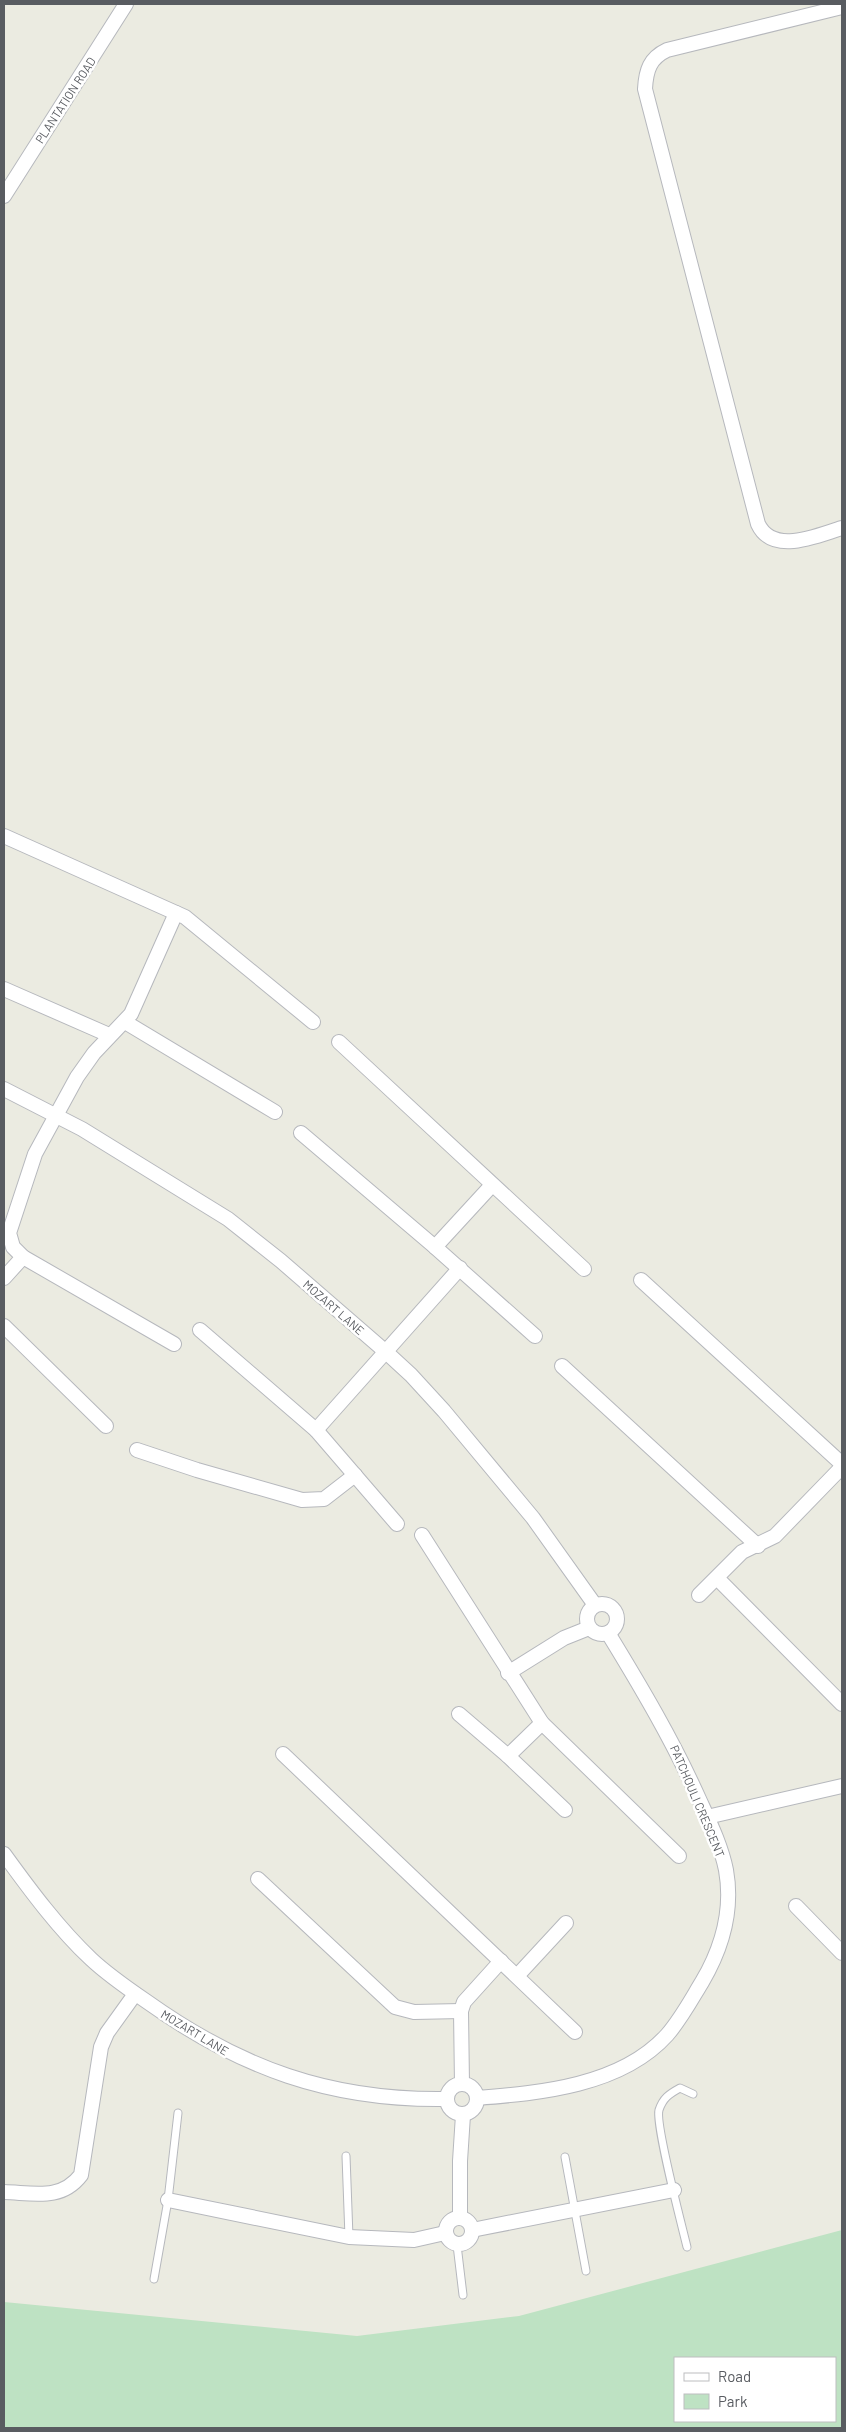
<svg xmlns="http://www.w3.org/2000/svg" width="846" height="2432" viewBox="0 0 846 2432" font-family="Barlow,sans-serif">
<rect width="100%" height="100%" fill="#ebebe1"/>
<path fill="#bee2c3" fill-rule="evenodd" d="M842,2230V2428H4V2302L357,2336L519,2316ZM675,2358H835V2421H675Z"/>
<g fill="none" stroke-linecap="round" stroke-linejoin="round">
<g stroke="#b6b8bd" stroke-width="9">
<g id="service">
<polyline points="346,2156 349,2237"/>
<polyline points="565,2157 586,2271"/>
<polyline points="457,2245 463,2295"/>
<path d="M687,2247C682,2226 655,2124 659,2110C663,2098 669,2094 680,2088L693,2094"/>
<polyline points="154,2279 168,2200 178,2113"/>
</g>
</g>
<g stroke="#b6b8bd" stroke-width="16">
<g id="minor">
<path d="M842,7L667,50C650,58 646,70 645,89L758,524C773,556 818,535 842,528"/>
<polyline points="4,196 126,4"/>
<polyline points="4,836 185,917 313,1022"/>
<polyline points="4,989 109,1035"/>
<polyline points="125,1022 275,1112"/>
<polyline points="339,1042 584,1269"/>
<polyline points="4,1089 82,1129 228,1219 281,1261 386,1352 411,1375 444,1411 533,1518 595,1605"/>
<polyline points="301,1133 435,1247 535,1336"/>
<polyline points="435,1247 492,1185"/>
<polyline points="4,1278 23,1257"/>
<polyline points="641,1280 842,1464"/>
<polyline points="4,1326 106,1426"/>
<polyline points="200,1330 316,1430 397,1524"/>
<polyline points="174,1344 23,1257 13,1247 9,1233 35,1154 77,1077 94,1053 131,1014 176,913"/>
<polyline points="562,1366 758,1546"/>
<polyline points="316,1430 460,1268"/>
<polyline points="137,1450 197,1470 302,1500 324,1499 355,1475"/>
<polyline points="422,1535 542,1723 679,1856"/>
<polyline points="717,1578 842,1704"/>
<polyline points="699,1595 742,1552 775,1536 842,1467"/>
<circle cx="602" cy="1619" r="15"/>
<polyline points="508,1673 564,1638 589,1628"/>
<polyline points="459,1714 508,1756 565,1810"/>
<polyline points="283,1754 575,2032"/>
<polyline points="508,1756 542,1723"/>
<polyline points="707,1817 842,1786"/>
<path d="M4,1854C30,1890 59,1929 91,1959C108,1975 127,1988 146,2001C240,2068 330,2101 447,2099"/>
<polyline points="258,1879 395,2007 414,2012 461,2011"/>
<polyline points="796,1906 842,1953"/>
<polyline points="517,1976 566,1923"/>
<circle cx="462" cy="2099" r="15"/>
<polyline points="462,2084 461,2011 464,2002 501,1961"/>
<path d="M477,2098C540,2093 621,2086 667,2035C681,2019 691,2000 702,1982C722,1948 733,1909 726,1870C721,1845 709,1821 699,1799C673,1741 641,1687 608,1633"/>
<path d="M4,2192C34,2193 61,2201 81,2175L101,2047L107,2033L135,1994"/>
<polyline points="168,2200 349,2237 414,2240 445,2233"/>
<polyline points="460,2217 460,2161 463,2115"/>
<circle cx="459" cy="2231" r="13"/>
<polyline points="472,2230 674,2190"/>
</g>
</g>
<use href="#service" stroke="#fff" stroke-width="7"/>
<use href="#minor" stroke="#fff" stroke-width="14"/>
</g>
<g text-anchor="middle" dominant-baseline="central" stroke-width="5" stroke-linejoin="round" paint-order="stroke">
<g font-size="12" fill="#595c61" stroke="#fff">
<text transform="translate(65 100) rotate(-57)">PLANTATION ROAD</text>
<text transform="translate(334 1307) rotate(41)">MOZART LANE</text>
<text transform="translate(698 1801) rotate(67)">PATCHOULI CRESCENT</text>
<text transform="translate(195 2032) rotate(31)">MOZART LANE</text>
</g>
</g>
<rect width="846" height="2432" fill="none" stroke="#595c61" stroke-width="10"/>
<rect x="674" y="2357" width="162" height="65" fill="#ffffff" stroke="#bdbec0"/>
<rect x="684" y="2373" width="25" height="8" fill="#ffffff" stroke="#bdbec0"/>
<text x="718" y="2382" font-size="15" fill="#595c61">Road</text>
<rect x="684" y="2394" width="25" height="15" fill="#bee2c3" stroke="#bdbec0"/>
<text x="718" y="2407" font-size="15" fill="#595c61">Park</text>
</svg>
